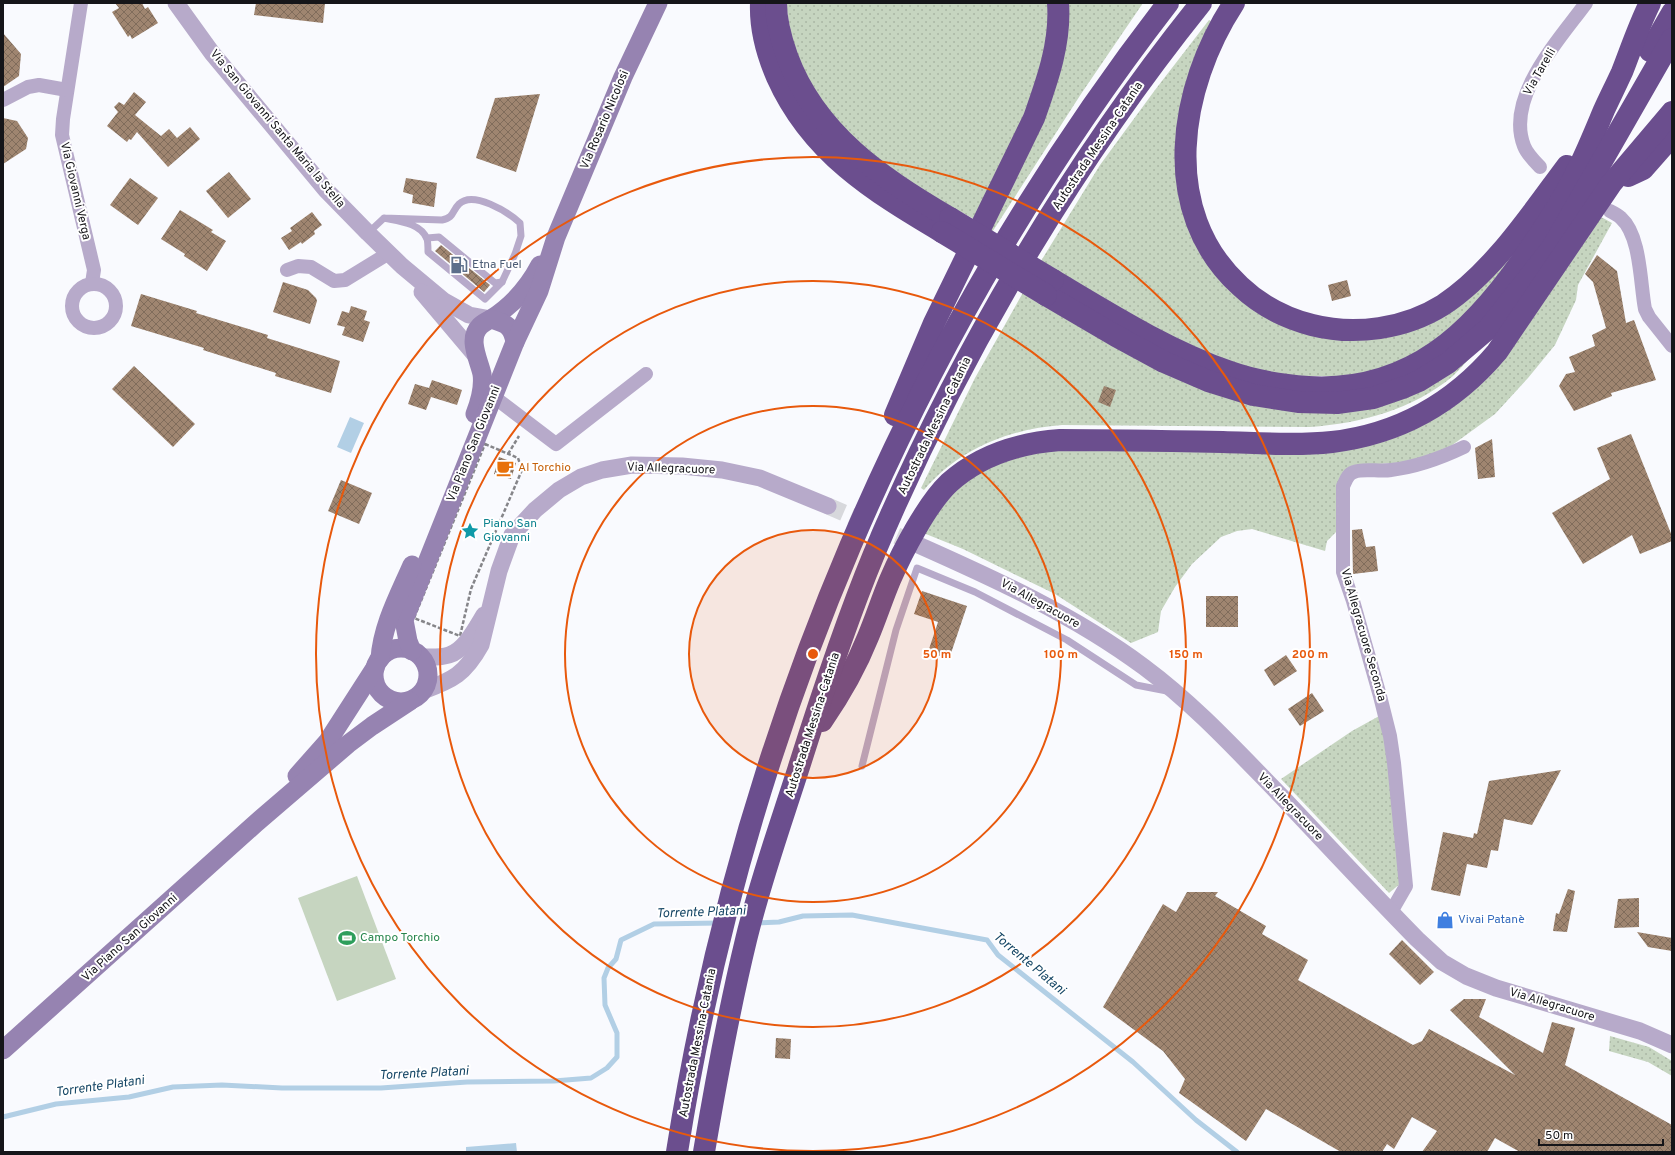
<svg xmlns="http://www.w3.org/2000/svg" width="1675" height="1155" viewBox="0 0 1675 1155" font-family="Overpass,sans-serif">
<defs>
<pattern id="grass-dots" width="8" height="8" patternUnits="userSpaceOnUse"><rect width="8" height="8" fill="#c6d5c0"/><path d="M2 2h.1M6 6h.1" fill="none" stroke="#a9b6a4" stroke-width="1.8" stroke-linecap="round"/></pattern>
<pattern id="building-cross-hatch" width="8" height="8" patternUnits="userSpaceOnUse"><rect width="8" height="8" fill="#9f8570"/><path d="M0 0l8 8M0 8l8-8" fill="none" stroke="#806c5b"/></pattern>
</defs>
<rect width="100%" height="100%" fill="#f9fafe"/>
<g fill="url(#grass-dots)">
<polygon points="786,3 1049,3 1047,44 1023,121 974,219 917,188 873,159 835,121 803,74 792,44"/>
<polygon points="1066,3 1143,3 1081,94 969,268"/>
<polygon points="1209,20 1213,22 1185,211 1277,317 1417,323 1541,209 1498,280 1445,337 1386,368 1355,376 1285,376 1237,365 1158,331 1041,261 1100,165 1155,90"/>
<polygon points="1599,217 1603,218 1612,223 1578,285 1576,300 1555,345 1528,378 1495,414 1444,451 1408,462 1350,466 1341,480 1337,531 1327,541 1325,551 1252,529 1237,531 1221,537 1192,564 1175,587 1161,611 1158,632 1131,643 1055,594 963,549 921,532 931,515 971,476 1011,457 1061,449 1312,450 1447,408"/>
<path d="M1025,289L1264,402L1482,344C1473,354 1463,366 1453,376C1412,410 1362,423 1310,427L1062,425C1009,429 959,449 924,490L921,488L975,378Z"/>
<polygon points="1381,715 1388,746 1401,883 1389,893 1281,779 1352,731"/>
<polygon points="1610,1036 1649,1047 1672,1061 1672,1076 1648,1062 1609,1051"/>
</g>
<polygon fill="#c6d5c0" points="357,876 396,979 337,1001 298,898"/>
<g fill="#b2cfe5">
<polygon points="350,417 364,423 351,453 337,447"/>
<polygon points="516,1143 517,1152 466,1152 466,1147"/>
</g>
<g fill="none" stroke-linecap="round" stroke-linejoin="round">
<g stroke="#b2cfe5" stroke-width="5">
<polyline points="755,923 779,922 803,916 852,915 987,940 998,955 1133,1062 1196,1120 1237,1152"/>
<polyline points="3,1117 56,1104 129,1097 173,1087 222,1085 282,1088 381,1088 467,1082 554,1081 591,1078 607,1068 617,1057 617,1033 605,1005 604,978 608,968 616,959 621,940 654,924 719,923"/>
</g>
</g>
<g fill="url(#building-cross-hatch)">
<polygon points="115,3 142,3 145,9 148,7 158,23 132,39 130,35 128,37 112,12 119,8"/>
<polygon points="256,3 325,3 323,23 254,15"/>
<polygon points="3,33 21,54 19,76 3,87"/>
<polygon points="134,92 146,102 135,115 161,136 169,129 177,138 190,127 200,139 168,167 137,132 131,140 129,139 127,142 107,126 118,112 114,107 119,102 124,105"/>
<polygon points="540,94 516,172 476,158 495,98"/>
<polygon points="3,118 17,121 28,138 26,149 3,164"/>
<polygon points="229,172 251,199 228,218 206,191"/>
<polygon points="130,178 158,198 138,225 110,205"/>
<polygon points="406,178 437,183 434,207 412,203 413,195 403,192"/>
<polygon points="180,210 213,230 211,232 226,241 207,271 184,256 185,254 161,239"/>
<polygon points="312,212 322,225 314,231 315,234 302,244 301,242 289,250 281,238 292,231 290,228"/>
<polygon points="441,245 490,285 484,292 435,251"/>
<polygon points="1597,255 1617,271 1626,323 1634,320 1656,380 1611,393 1612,396 1574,411 1559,386 1566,374 1575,372 1569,357 1595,346 1592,335 1606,328 1593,282 1585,274"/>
<polygon points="1347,280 1351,296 1332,301 1328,285"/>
<polygon points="283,282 308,290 316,298 317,301 310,324 273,312"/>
<polygon points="141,294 197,311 196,313 268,335 267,338 340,361 331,393 275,376 276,373 203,350 204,348 131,326"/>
<polygon points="351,306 367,311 364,320 370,322 363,342 342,335 345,327 337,325 342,311 349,313"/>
<polygon points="134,366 195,424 173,447 112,389"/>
<polygon points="432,380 462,390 457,405 431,397 426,410 408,404 415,384 429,388"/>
<polygon points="1104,386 1116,390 1110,407 1098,402"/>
<polygon points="1631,434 1672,536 1672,541 1640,554 1632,535 1583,564 1552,513 1610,479 1597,448"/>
<polygon points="1492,439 1495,477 1478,479 1475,448"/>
<polygon points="499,457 516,463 511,479 494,474"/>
<polygon points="341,480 372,493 359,524 328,511"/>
<polygon points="1362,529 1366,547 1375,546 1378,571 1353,574 1352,530"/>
<polygon points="922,591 967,606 949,659 928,652 938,622 914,614"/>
<rect x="1206" y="596" width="32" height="31"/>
<polygon points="1286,655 1297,671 1274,686 1264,670"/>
<polygon points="1312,693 1324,711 1300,726 1288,709"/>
<polygon points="1561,770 1532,825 1504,819 1498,851 1491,850 1487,868 1467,864 1460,896 1431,890 1443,832 1473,838 1474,833 1477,834 1489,781"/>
<polygon points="1568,889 1575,891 1567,932 1553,931 1556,913 1559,914"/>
<polygon points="1187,892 1218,892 1215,896 1266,926 1262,934 1308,960 1298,980 1413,1045 1422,1041 1429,1029 1515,1075 1450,1010 1464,999 1486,999 1479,1017 1543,1053 1552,1022 1575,1028 1565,1065 1672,1125 1672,1152 1520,1152 1495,1138 1487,1152 1422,1152 1437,1131 1412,1117 1394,1149 1387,1144 1382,1152 1341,1152 1266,1109 1246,1141 1179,1093 1185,1079 1163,1051 1103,1007 1163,904 1176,912"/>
<polygon points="1639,898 1639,927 1614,928 1618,899"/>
<polygon points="1637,932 1672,938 1672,951 1648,947"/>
<polygon points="1402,940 1434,972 1420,985 1389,954"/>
<polygon points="776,1038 791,1039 790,1059 775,1058"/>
</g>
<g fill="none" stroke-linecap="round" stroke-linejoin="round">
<polyline stroke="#d7d8dc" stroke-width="17" stroke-dasharray="17 8" stroke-linecap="butt" points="828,506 916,544"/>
<g stroke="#858589" stroke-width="2.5" stroke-dasharray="4 2" stroke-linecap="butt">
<polygon points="485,444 518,458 522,470 471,589 460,636 414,618"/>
<polyline points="508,454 519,436"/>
</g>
<g stroke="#b7aaca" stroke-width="7">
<path d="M368,233L384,218L442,220C455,217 451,212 459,204C473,190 508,212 520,223L521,236L515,254L502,282L485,299L428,252C428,248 428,242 427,239C421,223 398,221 384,218"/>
<polyline points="427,238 439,237 495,283 502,282"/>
<polyline points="862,766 896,630 917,568 975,592 1067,640 1136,685 1167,691"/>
</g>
<g stroke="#b7aaca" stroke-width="14">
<polyline points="81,3 63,119 62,135 94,270 92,283"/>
<polyline points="3,100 28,87 39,85 67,90"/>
<path d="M1540,167C1534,161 1527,154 1524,146C1505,97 1559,40 1586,3"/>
<path d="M1610,211C1614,213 1618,215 1621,218C1641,236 1640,283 1645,309L1649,317L1672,346"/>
<polyline points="287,270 298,266 311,267 334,281 345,280 389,253"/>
<circle cx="94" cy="306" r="22"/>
<polyline points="494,397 556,444 646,374"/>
<path d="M1391,912L1406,886L1394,763L1390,736L1380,696L1353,601L1343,572V486C1346,481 1347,474 1354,472C1362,468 1380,472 1391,470C1416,467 1441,458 1464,447"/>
</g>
<g stroke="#b7aaca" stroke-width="17">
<polyline points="176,3 212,53 326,190 368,233 402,266 444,301 469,315 491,319"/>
<polyline points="422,292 476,356"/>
<path d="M916,544C995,579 1074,615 1144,667C1194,704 1237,751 1281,796C1326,844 1371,892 1417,939L1442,962L1466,976L1496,988L1640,1031L1672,1045"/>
<path d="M421,657C430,657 440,658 449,655C465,650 476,628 484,615"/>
<path d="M423,691C453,680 465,674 481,645L499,571L512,535L535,510L559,490L581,477L602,470L632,465L682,466L722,470L760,478L828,506"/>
</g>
<g stroke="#9683b1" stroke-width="19">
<path d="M491,319C513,305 528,288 540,265"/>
<path d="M475,414C480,401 484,388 482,374C479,360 467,339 480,326C483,323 487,321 491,319C506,324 512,325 515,342"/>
<circle cx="401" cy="675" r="27"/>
<polyline points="412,651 408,641 404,620 515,342 539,291 556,237 623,77 658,3"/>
<path d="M380,659C382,626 399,595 412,565"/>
<polyline points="297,776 328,741 375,668"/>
<polyline points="3,1050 255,824 348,744 372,726 410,701"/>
</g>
<g stroke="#6b4e8e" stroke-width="22">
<path d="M761,3C760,28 767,54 777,77C811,153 873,191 942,232"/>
<path d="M776,3C776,21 781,39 787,56C815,133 882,179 950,218"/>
<path d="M1234,3C1179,87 1158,211 1240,286C1260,305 1285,318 1312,325C1355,336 1405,329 1443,305C1493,272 1531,214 1567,166"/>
<polyline points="1650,51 1672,13"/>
<polyline points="1628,176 1643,169 1672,136"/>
<path d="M1053,280C1110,314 1167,350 1230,372C1255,381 1282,385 1308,387C1411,393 1473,332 1527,253C1546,225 1565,197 1579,167C1588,149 1596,129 1604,110C1610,97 1616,85 1622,72C1631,49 1639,25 1650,3"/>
<polyline points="1046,295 1116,336 1164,362 1208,381 1253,395 1298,402 1337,403 1373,398 1405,387 1419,381 1448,363 1489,328 1552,248 1672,39"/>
<path d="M895,415L934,323L1034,118C1047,81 1061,43 1058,3"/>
<path d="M822,721C840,695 856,667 868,637C876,618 882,599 890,580C902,552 927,504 949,483C980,455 1020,443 1060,440C1114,440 1169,441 1223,442C1259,443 1296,446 1332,442C1399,434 1453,404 1497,352L1611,184L1672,112"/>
<path d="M677,1152C743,734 909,338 1168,3"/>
<path d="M704,1152C716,1081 729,1010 746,940C760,882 780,826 798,770C821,697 845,624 874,554C955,361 1070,166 1201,3"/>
</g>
<g stroke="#6b4e8e" stroke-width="22">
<polyline points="950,218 1053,280"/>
<polyline points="942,232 1046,295"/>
</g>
</g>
<circle cx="813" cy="654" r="124" fill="#e8590c" fill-opacity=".12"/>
<g fill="none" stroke="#e8590c" stroke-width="2">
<circle cx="813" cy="654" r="124"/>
<circle cx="813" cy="654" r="248"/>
<circle cx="813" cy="654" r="373"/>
<circle cx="813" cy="654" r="497"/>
</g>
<defs>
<g id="fuel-bare" transform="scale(1.38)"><path d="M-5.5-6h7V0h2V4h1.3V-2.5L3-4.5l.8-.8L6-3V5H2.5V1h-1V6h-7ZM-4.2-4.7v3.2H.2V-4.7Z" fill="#5c6f8a" stroke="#fff" stroke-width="2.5" paint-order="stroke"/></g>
<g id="cafe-bare" transform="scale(1.38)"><path d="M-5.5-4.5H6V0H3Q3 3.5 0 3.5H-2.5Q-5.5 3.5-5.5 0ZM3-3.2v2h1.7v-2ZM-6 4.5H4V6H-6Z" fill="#e8710a" stroke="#fff" stroke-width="2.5" paint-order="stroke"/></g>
<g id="sight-bare" transform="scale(1.38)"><path d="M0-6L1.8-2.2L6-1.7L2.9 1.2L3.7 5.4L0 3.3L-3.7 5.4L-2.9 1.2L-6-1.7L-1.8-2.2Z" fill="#0f9aa8" stroke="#fff" stroke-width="2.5" paint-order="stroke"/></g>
<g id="shop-bare" transform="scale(1.38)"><path d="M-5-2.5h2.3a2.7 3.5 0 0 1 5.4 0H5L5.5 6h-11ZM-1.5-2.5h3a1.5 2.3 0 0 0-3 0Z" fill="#3f7fe0" stroke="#fff" stroke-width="2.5" paint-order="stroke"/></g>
<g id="stadium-bare" transform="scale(1.38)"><path d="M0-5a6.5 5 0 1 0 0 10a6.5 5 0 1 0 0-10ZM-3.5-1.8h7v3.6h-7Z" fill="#2e9e5b" stroke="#fff" stroke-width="2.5" paint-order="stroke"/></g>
</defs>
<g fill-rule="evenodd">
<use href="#fuel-bare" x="459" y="265"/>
<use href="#cafe-bare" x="505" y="468"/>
<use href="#sight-bare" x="470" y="531"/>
<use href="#shop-bare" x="1445" y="920"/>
<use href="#stadium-bare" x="347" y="938"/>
</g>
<g text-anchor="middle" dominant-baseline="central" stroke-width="4" stroke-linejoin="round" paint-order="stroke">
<g font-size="12" fill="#151519" stroke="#fff">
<text transform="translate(1540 72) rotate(-60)">Via Tarelli</text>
<text transform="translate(605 120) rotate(-67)">Via Rosario Nicolosi</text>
<text transform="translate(277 129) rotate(50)">Via San Giovanni Santa Maria la Stella</text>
<text transform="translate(1098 146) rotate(-56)">Autostrada Messina-Catania</text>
<text transform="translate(75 191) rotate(77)">Via Giovanni Verga</text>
<text transform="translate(935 426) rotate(-64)">Autostrada Messina-Catania</text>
<text transform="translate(474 444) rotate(-68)">Via Piano San Giovanni</text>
<text transform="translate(671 469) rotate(2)">Via Allegracuore</text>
<text transform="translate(1040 604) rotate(29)">Via Allegracuore</text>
<text transform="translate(1363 635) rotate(74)">Via Allegracuore Seconda</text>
<text transform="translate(813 725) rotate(-72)">Autostrada Messina-Catania</text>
<text transform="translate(1290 807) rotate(46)">Via Allegracuore</text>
<text transform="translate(130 938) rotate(-42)">Via Piano San Giovanni</text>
<text transform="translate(1552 1005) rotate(17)">Via Allegracuore</text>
<text transform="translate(698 1043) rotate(-79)">Autostrada Messina-Catania</text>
</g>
<g font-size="12" fill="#4e5e75" stroke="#fff" text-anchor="start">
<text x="472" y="265">Etna Fuel</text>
</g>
<g font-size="12" fill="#c56008" stroke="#fff" text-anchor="start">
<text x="518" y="468">Al Torchio</text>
</g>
<g font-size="12" fill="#0d838f" stroke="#fff" text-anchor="start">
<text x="483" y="524">Piano San<tspan x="483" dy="14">Giovanni</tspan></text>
</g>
<g font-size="12" fill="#366cbe" stroke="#fff" text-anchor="start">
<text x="1458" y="920">Vivai Patanè</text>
</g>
<g font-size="12" fill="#27864d" stroke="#fff" text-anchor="start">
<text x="360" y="938">Campo Torchio</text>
</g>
<g font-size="13" font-style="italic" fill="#154665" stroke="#fff">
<text transform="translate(701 913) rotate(-2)">Torrente Platani</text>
<text transform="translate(1029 964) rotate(40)">Torrente Platani</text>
<text transform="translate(424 1074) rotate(-3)">Torrente Platani</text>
<text transform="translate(100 1087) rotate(-8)">Torrente Platani</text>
</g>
</g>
<circle cx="813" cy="654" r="6" fill="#e8590c" stroke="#fff" stroke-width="2"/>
<g font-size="12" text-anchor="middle" font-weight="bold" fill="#e8590c" stroke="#fff" stroke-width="4" stroke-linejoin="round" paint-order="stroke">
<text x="937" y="658">50 m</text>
<text x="1061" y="658">100 m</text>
<text x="1186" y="658">150 m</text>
<text x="1310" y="658">200 m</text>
</g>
<rect width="1675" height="1155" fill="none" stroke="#151519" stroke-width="8"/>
<path d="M1539 1139v6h124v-6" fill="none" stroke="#151519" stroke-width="2"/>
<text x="1545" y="1139" font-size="12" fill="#151519" stroke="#ffffff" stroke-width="3" paint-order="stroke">50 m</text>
</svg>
